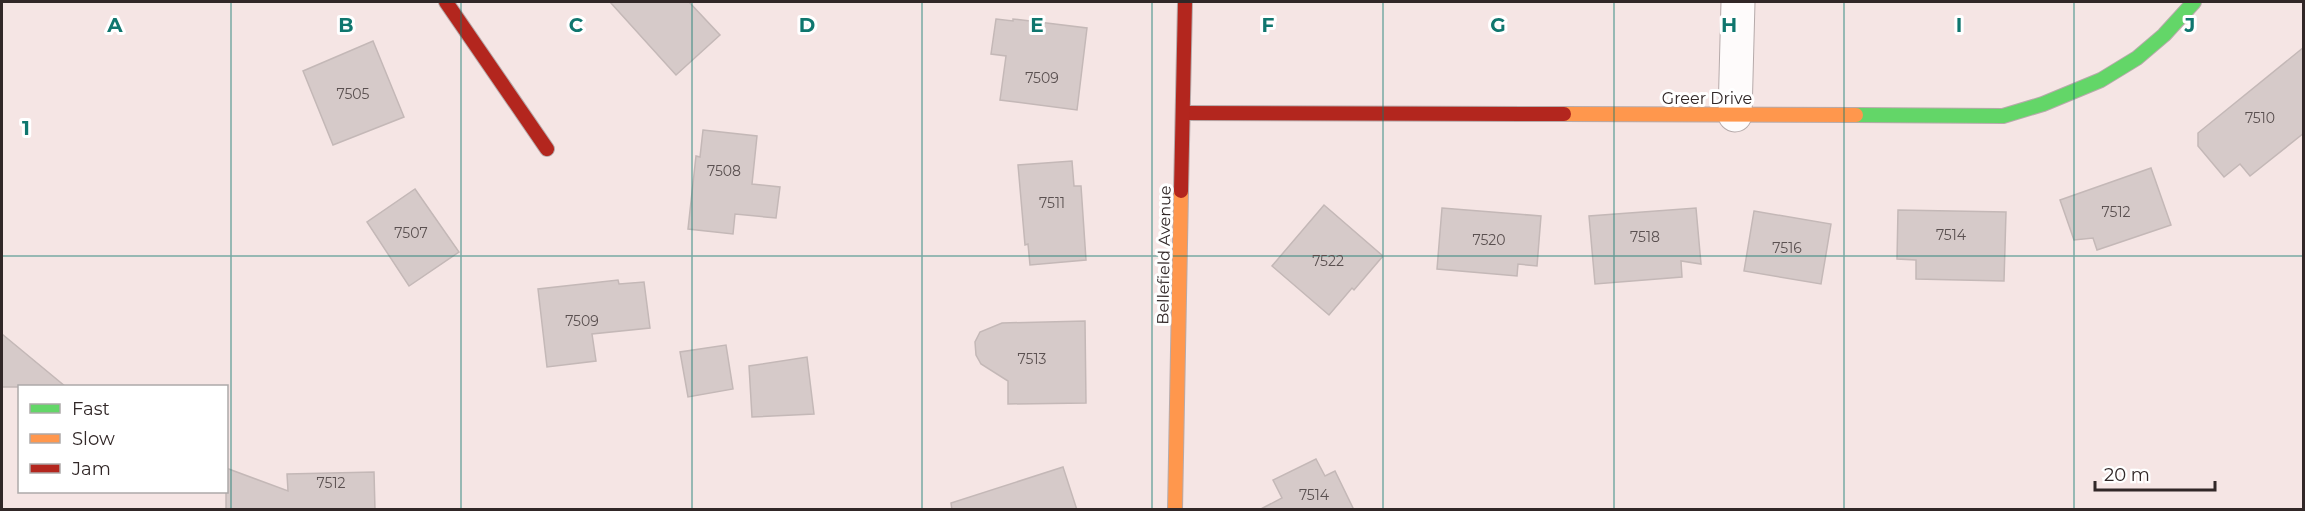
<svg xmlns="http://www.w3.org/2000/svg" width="2305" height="511" viewBox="0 0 2305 511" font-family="Montserrat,sans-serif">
<rect width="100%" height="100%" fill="#f5e5e4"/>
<g fill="#d6cac9" stroke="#c4b8b7" stroke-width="1.5">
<polygon points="610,2 689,2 720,35 676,75"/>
<polygon points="996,19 1013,21 1013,19 1087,28 1077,110 1000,100 1006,56 991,54"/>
<polygon points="373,41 404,117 333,145 303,71"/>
<polygon points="2304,47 2304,133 2250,176 2240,164 2224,177 2198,146 2198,133"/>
<polygon points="703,130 757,136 752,184 780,187 776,218 735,214 733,234 688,229 696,156 700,157"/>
<polygon points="1072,161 1074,186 1081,186 1086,260 1030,265 1028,244 1025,245 1018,165"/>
<polygon points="2151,168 2171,225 2097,250 2093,238 2074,240 2060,200"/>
<polygon points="415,189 459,252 409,286 367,222"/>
<polygon points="1324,205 1383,256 1354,290 1352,288 1329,315 1272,266"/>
<polygon points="1442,208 1541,216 1537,266 1518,264 1517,276 1437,269"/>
<polygon points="1696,208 1701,264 1681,261 1682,277 1595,284 1589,216"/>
<polygon points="1898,210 2006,212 2004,281 1916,279 1916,260 1897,259"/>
<polygon points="1754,211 1831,224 1821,284 1744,271"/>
<polygon points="618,280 619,284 644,282 650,328 592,334 596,361 547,367 538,289"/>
<polygon points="1085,321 1086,403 1008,404 1008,381 981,364 976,355 975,342 980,332 1002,323"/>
<polygon points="2,334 66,387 2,387"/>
<polygon points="726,345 733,389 688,397 680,352"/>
<polygon points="807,357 814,414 752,417 749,366"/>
<polygon points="1316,459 1325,476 1335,471 1354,510 1259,510 1282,498 1273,480"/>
<polygon points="1063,467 1077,510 952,510 951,503"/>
<polygon points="226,468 288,491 287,474 374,472 375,510 226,510"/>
</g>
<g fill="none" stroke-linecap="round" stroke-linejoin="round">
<g stroke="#b6aaaa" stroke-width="35">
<polyline id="street" points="1735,115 1738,2"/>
</g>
<g stroke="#b6aaaa" stroke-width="16">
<polyline id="fast" points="1856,115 2003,116 2043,104 2101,80 2137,58 2164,35 2194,2"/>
</g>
<g stroke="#b6aaaa" stroke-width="16">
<g id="slow">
<polyline points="1564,114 1856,115"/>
<polyline points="1175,510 1181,191"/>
</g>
</g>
<g stroke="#b6aaaa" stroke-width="16">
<g id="jam">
<polyline points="446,2 547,149"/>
<polyline points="1183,113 1564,114"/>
<polyline points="1181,191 1185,2"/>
</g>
</g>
<use href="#street" stroke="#fefbfb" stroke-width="33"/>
<use href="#fast" stroke="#63d668" stroke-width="14"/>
<use href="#slow" stroke="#ff974d" stroke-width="14"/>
<use href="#jam" stroke="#b3261e" stroke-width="14"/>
</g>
<path fill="none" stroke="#0f766e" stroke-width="1.5" stroke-opacity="0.55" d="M231,2V510M461,2V510M692,2V510M922,2V510M1152,2V510M1383,2V510M1614,2V510M1844,2V510M2074,2V510M2,256H2304"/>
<g text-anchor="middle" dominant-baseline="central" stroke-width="6" stroke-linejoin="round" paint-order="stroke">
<g font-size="14" fill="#5a5050">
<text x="1042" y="78">7509</text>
<text x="353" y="94">7505</text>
<text x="2260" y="118">7510</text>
<text x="724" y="171">7508</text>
<text x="1052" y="203">7511</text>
<text x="2116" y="212">7512</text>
<text x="411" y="233">7507</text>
<text x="1951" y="235">7514</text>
<text x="1645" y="237">7518</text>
<text x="1489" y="240">7520</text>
<text x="1787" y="248">7516</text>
<text x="1328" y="261">7522</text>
<text x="582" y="321">7509</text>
<text x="1032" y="359">7513</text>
<text x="331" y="483">7512</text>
<text x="1314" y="495">7514</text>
</g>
<g font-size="16" fill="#312727" stroke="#fff">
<text x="1707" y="98">Greer Drive</text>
<text transform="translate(1164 255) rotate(-89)">Bellefield Avenue</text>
</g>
</g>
<g font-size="20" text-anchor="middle" font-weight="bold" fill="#0f766e" stroke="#fff" stroke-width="6" stroke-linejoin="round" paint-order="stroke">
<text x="115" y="32">A</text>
<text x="346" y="32">B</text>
<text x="576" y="32">C</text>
<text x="807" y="32">D</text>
<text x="1037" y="32">E</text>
<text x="1268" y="32">F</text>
<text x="1498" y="32">G</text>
<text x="1729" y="32">H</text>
<text x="1959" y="32">I</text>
<text x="2190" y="32">J</text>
<text x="26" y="135">1</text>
</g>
<rect width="2305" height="511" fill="none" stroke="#312727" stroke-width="6"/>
<rect x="18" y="385" width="210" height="108" fill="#ffffff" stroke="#ada9a9" stroke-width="1.5"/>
<rect x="30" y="404" width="30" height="9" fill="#63d668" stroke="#ada9a9" stroke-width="1.5"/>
<text x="72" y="415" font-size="18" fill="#312727">Fast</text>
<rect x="30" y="434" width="30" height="9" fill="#ff974d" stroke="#ada9a9" stroke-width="1.5"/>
<text x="72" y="445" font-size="18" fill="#312727">Slow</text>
<rect x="30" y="464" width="30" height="9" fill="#b3261e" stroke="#ada9a9" stroke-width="1.5"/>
<text x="72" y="475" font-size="18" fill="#312727">Jam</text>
<path d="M2095 481v9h120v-9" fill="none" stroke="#312727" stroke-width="3"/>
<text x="2104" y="481" font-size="18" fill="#312727" stroke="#ffffff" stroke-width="4.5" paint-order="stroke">20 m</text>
</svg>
